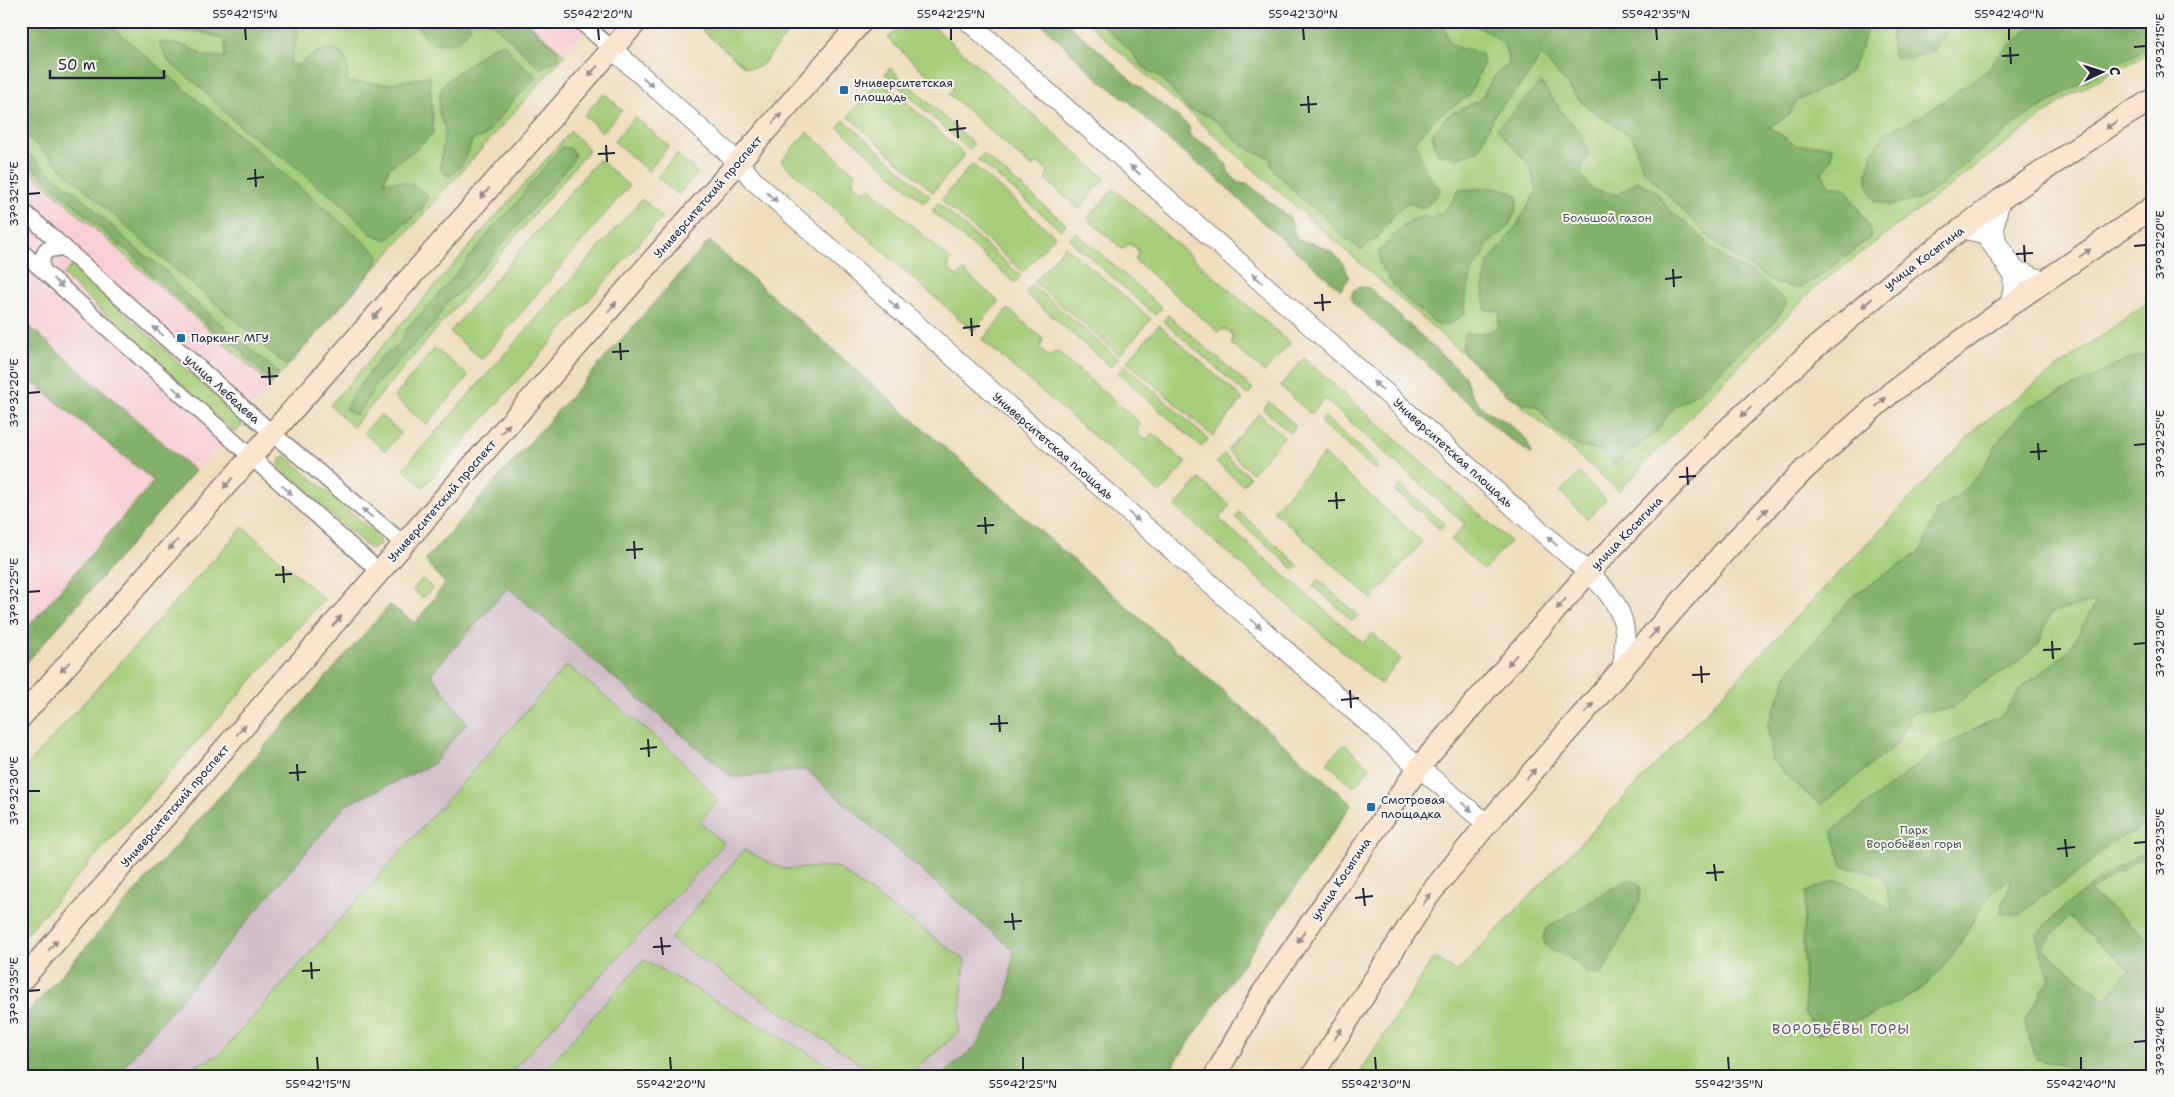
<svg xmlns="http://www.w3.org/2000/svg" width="2174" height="1097" viewBox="0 0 2174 1097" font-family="'Shantell Sans',sans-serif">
<rect width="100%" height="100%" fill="#f6f6f2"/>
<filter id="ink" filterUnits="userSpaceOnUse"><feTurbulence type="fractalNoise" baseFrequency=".02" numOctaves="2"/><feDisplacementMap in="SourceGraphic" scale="10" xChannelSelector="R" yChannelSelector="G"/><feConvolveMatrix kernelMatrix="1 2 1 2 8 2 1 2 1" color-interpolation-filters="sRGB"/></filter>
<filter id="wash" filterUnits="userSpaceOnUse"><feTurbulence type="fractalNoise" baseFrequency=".0096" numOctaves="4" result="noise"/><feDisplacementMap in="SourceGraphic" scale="20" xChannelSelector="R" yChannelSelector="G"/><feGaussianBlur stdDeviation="1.12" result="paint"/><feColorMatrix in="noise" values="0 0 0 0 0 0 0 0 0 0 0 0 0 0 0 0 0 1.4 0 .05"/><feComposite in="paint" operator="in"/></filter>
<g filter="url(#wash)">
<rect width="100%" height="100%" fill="#f0ddbe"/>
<polygon fill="#f7cfd4" points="21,21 594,21 21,669"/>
<polygon fill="#d2bdc8" points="542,514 990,783 1110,1076 21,1076 397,684"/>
<g fill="#a6ce79" stroke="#64785a">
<polygon points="21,21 526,21 565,55 271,385 21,163"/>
<polygon points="701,21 798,21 761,66 753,68 745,67 703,31"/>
<polygon points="904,21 927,21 1105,178 1079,209 1046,180 1048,171 1038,163 1031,167 949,94 953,89 950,82 944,80 938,84 888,39"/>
<polygon points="1085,21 2153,21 2153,51 2067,97 1812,290 1619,491"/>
<polygon points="890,68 974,144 969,150 885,74"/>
<polygon points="880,79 965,155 933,192 848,116"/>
<polygon points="604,93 622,110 602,132 584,115"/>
<polygon points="635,117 669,146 648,171 614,141"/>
<polygon points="844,120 930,196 924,203 838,127"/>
<polygon points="571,131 589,150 353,427 330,405"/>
<polygon points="807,132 856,174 853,181 857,188 862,191 870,188 951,260 948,266 951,273 958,276 964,271 999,302 973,331 781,161"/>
<polygon points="677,154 698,173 678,195 657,177"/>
<polygon points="983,154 1066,224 1061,230 978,160"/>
<polygon points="599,159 629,186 482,359 450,332"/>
<polygon points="972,164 1055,236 1023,272 941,200"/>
<polygon points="1114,189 1290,343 1265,372 1231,344 1233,338 1231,332 1223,329 1218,332 1135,260 1138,253 1136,247 1129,244 1122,249 1087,218"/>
<polygon points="642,199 662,217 423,487 403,469"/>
<polygon points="938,203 1021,276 1015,283 932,211"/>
<polygon points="1076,232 1162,308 1155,315 1069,239"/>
<polygon points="1065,246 1151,319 1120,355 1034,282"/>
<polygon points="72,266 242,419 241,427 236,432 231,430 63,275"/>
<polygon points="1032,285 1118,358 1111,367 1025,293"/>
<polygon points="2153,298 2153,1076 1358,1076 1434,957 1457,972 1981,424"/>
<polygon points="1008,309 1043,339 1040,347 1043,353 1050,356 1058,352 1141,424 1137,429 1139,437 1147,439 1152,433 1186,463 1160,493 982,340"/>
<polygon points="1168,315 1253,389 1247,395 1163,321"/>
<polygon points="1159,325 1243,399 1212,436 1127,361"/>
<polygon points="435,348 468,376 427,425 394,397"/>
<polygon points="1304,358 1510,541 1484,570 1451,540 1465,524 1325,399 1311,414 1280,386"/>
<polygon points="1125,365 1208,439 1201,447 1118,373"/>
<polygon points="1269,402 1296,426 1290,433 1263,409"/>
<polygon points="1259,414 1284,437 1252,473 1227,450"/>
<polygon points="380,415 401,433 385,451 364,433"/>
<polygon points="1325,417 1379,465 1375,470 1320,422"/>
<polygon points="1224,454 1250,477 1243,485 1216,462"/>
<polygon points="1324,454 1422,542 1372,599 1273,511"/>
<polygon points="286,456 378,536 380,543 376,548 369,548 280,469 279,464 281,458"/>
<polygon points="1579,473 1606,500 1587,519 1560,492"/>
<polygon points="1199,479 1230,505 1219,519 1363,643 1372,633 1401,659 1380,684 1175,507"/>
<polygon points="1400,485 1445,524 1440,529 1395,491"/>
<polygon points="1239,512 1299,566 1295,570 1235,517"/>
<polygon points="243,527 324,599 21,940 21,772"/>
<polygon points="422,579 432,588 423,598 413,590"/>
<polygon points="1318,580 1358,615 1353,621 1313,586"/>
<polygon points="567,665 670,749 718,800 700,822 724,844 507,1076 171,1076 219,1055"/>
<polygon points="1344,744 1370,768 1354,787 1327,763"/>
<polygon points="744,850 783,869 836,867 965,960 958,1033 907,1076 880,1076 670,939"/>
<polygon points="644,960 849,1076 539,1076"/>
</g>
<g fill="#84b169" stroke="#536a52" fill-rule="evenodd">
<path d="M21,21H105L379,255L376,264L367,276L292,361L286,365C268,351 252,335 235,320C162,259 91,196 21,131Z"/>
<path d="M167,21H296C301,36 293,50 290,64L298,65C310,56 333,38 345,58C349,64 347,75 348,82L389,84L430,76L433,133L416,149L389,168L384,181C406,183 409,179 428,195L422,209L387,240L370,233L339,201L321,189L291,163L247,132L211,99L200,87L168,61L159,42L187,46L205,56L225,57V40L198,31L175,32L164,30L163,24Z"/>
<polygon points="411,21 468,21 471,28 455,44 432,44"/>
<path d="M490,21H527C530,25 534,30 538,34C547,42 559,46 559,59L540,68Z"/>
<path d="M1039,21H1064L1101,52L1132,81L1189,126V136L1208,146L1218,155L1227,165L1228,172L1238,183L1248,184L1290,218L1297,240C1322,245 1341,251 1349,278L1341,290L1261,221L1218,179L1162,135L1131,103L1097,78Z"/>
<path d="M1097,21H1439L1445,25C1447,50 1458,47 1480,53L1484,63L1469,96L1436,117L1415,141L1426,172L1441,190L1424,209L1408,202L1394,215L1378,237L1361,250L1341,235L1322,214L1297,195L1273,169L1269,157L1255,153L1235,140L1221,125L1207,115L1189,110L1160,77L1143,67L1128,48Z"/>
<path d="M1475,21H1861L1867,28L1862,47L1850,72L1833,83L1797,101L1788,116L1769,127L1797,146L1820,145L1832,147V158L1822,173L1829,186L1845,188L1865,219L1872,236L1818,278L1798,288L1777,284L1733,256L1706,234L1643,170L1633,138L1582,103L1541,54L1529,75L1495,114L1479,150L1456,158L1438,154L1432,135L1447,116L1480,100L1494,76L1509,64C1505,38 1497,37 1474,25Z"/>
<polygon points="1894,21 1943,21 1946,33 1934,51 1911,58 1893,57 1891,37"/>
<polygon points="2039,21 2153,21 2153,45 2087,80 2026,116 1987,146 1940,186 1920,199 1889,205 1875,201 1867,183 1867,173 1873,152 1885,132 1921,116 1985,72 2002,51"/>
<path d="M504,43L516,59L537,77L513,101L486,135L472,140C468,156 462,167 449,177L440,169L445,128L439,113L440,92L445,82L490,48Z"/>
<path d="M1541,82L1562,112L1581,133L1589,154L1584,163L1581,175L1592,189L1618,195L1637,181L1656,191L1669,210L1690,226L1722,257L1765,281L1787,303L1774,323L1745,347L1698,392L1673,408L1656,433L1628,452L1614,466L1599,451L1578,446L1553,429L1539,407C1532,404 1523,404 1517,401C1499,392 1478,365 1462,351L1464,334L1485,333L1498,327L1500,312L1485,309L1483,289L1488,263L1517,225L1537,190L1530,166L1497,129Z"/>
<polygon points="21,147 52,175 79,195 139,251 165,270 179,288 279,373 274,379 266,376 246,357 239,347 220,336 146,270 130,252 119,245 41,175 22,160"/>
<polygon points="562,147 570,148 575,154 572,162 480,270 464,288 446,304 435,323 375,386 365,404 356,415 346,410 349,401 380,358 398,346 407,329 453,278 495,225 518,202 526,189"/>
<polygon points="1491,188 1505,189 1518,196 1516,209 1507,229 1487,245 1482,258 1473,269 1466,296 1465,313 1453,322 1439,326 1404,297 1389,279 1379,263 1379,252 1404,224 1414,219 1440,214 1448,207 1459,190"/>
<polygon points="709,241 1352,804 1166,1076 940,1076 975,1047 1007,997 1014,951 806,770 733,778 508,588 431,674 467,723 433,764 346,805 116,1076 21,1076 21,1020 390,605 415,623 445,584 425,560"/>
<polygon points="1359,287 1369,288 1464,375 1472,396 1486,411 1507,422 1527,440 1531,454 1499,431 1470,403 1458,396 1423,360 1391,337 1353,303 1351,298 1353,291"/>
<polygon points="21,319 195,471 21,669 21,635 154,481 21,373"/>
<path d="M2153,352V817L2141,828L2110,844L2072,878L2041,897L2019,915L2000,912L2012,878C1981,893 1972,930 1952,955C1943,966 1932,981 1921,989C1892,1009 1850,1023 1817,1035L1805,1013L1803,933L1806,892L1837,880L1864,892L1893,911L1883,876L1842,866L1832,831L1937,749L2002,715L2023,686L2067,653L2097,601L2050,613L2039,643L2017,663L1976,687L1953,709L1914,712L1896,745L1821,805L1797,786L1771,760L1768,724L1789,671L1853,596L1922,550L1937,510L1956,497L1980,473L2002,436L2027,407L2090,379L2125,360Z"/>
<path d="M2153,846V851L2090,891L2153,943V1076H2082L2078,1069L2036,1059L2024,1021L2050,978L2039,948L2037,934C2070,897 2111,871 2153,846ZM2068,917L2130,969L2105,1000L2042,948Z"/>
<path d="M1626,880L1634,881L1640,886V901L1602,974L1585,973C1574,955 1561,957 1545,945L1543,937L1546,929Z"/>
</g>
</g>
<g filter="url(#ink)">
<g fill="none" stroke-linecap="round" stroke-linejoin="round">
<g stroke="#89807c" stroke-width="18">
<g id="minor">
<polyline points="580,21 612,49"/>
<polyline points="21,209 272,433 404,544"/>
<polyline points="21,251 380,572"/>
<polyline points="42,269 42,259 46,250 64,247"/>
</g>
</g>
<g stroke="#89807c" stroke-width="21">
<g id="tertiary">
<path d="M968,21L1561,549C1587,572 1623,596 1625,635C1625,646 1623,659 1622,670"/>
<polyline points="612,49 738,162 754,181 1404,755 1487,824"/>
<polyline points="2000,200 1994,227 1997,243 2015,270 2045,281"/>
<polyline points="1963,229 1985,234 2013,275 2013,288 2010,305"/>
</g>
</g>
<g stroke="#89807c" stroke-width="24">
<g id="secondary">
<polyline points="21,717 637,21"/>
<polyline points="21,981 862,21"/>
<polyline points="1215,1076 1261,995 1419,767 1588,573 1717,439 1809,353 1907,270 2000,200 2120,119 2153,99"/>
<polyline points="1312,1076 1429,895 1487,824 1725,551 1805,469 1892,392 2010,305 2153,207"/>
</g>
</g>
<use href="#minor" stroke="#fff" stroke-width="15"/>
<use href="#tertiary" stroke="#fff" stroke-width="19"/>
<use href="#secondary" stroke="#fbe5cf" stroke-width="21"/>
</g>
<defs><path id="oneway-solid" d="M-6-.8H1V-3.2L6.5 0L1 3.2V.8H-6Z" transform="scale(1.25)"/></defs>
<g fill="#998d8c">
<use href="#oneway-solid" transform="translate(593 71) rotate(132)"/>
<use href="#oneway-solid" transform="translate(777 118) rotate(-49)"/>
<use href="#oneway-solid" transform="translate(2111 125) rotate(146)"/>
<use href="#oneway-solid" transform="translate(485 193) rotate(131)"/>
<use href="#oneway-solid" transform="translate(2085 253) rotate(-35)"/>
<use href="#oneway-solid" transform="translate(1867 303) rotate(139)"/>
<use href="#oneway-solid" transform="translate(612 307) rotate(-49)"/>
<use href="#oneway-solid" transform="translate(377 314) rotate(131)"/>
<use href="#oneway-solid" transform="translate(1881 402) rotate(-42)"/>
<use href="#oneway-solid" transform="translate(1746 412) rotate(137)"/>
<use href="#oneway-solid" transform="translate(505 429) rotate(-49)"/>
<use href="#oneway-solid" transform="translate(228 483) rotate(131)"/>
<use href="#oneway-solid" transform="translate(1763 513) rotate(-45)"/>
<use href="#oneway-solid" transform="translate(173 545) rotate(132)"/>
<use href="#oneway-solid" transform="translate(1561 604) rotate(131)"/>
<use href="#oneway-solid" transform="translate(337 621) rotate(-49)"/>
<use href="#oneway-solid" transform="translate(1654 633) rotate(-49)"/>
<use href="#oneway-solid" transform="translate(1512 660) rotate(131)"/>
<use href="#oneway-solid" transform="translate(65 667) rotate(132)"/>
<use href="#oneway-solid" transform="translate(1589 708) rotate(-49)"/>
<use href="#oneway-solid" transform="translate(241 730) rotate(-49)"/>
<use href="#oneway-solid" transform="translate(1531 774) rotate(-49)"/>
<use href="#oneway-solid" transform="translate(1427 899) rotate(-55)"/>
<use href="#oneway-solid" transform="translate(1301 937) rotate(124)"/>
<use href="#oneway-solid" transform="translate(53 945) rotate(-49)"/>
<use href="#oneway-solid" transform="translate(1338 1034) rotate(-57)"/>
</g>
<g fill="#9c9ca7">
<use href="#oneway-solid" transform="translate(648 82) rotate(42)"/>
<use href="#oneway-solid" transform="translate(1135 170) rotate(-138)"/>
<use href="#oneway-solid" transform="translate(772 197) rotate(42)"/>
<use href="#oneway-solid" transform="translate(1257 278) rotate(-138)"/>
<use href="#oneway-solid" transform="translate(58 283) rotate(42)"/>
<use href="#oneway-solid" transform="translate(894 305) rotate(42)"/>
<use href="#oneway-solid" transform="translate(158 331) rotate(-138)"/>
<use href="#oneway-solid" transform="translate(1378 386) rotate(-138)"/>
<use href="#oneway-solid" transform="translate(178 392) rotate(42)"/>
<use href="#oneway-solid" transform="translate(287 490) rotate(42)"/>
<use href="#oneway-solid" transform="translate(367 513) rotate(-140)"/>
<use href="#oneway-solid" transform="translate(1134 517) rotate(41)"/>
<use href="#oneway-solid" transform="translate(1552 541) rotate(-138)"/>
<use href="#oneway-solid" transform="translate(1256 624) rotate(41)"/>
<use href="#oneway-solid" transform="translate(1467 807) rotate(40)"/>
</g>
</g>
<path fill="none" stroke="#22223b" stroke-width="2" d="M245,28L246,40M598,28L599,40M951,28V40M1303,28L1304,40M1656,28L1657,40M2009,28V40M2010,47L2011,64M2134,47L2146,46M2002,56L2019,55M1659,71L1660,89M1651,80L1668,79M1308,96L1309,113M1300,105L1317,104M957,120L958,138M949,130L966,128M606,145L607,162M598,154L615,153M255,169L256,187M247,179L264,177M28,194L40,193M2024,245L2025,262M2134,246L2146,245M2016,254L2033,253M1673,269L1674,287M1665,279L1682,277M1322,294L1323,311M1314,303L1331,302M971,318L972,336M963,328L980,326M620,343L621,360M612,352L629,351M269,367L270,385M261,377L278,376M28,393L40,392M2038,443L2039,460M2134,445L2146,444M2030,452L2047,451M1687,467L1688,485M1679,477L1696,476M1336,492L1337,509M1328,501L1345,500M985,517L986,534M977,526L994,525M634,541L635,559M626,550L643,549M283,566L284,583M275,575L292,574M28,592L40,591M2052,641L2053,659M2134,644L2146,643M2043,650L2061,649M1701,666L1702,683M1692,675L1710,674M1350,690L1351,708M1341,700L1359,698M999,715L1000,732M990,724L1008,723M648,739L649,757M640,749L657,747M297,764L298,781M289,773L306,772M28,791H40M2065,839L2067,857M2134,843L2146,842M2057,849L2075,847M1714,864L1716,881M1706,873L1724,872M1363,888L1365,906M1355,898L1373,896M1012,913L1014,930M1004,922L1022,921M661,937L663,955M653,947L671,946M311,962L312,979M302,971L320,970M28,991L40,990M2134,1042L2146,1041M317,1057L318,1070M670,1057L671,1070M1023,1057V1070M1375,1057L1376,1070M1728,1057L1729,1070M2081,1057V1070"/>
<g fill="#1f6fb2" stroke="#f6f6f2" stroke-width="2">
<rect x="839" y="85" width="10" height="10" rx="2.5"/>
<rect x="176" y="333" width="10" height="10" rx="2.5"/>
<rect x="1366" y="802" width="10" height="10" rx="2.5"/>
</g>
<g text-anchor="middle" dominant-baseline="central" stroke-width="4" stroke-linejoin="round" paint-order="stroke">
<g font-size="12" fill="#22223b" stroke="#f6f6f2" text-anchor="start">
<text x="854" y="83">Университетская<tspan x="854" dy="14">площадь</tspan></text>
<text x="191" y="338">Паркинг МГУ</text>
<text x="1381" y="800">Смотровая<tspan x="1381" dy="14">площадка</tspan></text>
</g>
<g font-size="12" fill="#22223b" stroke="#f6f6f2">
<text transform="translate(708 197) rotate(-49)">Университетский проспект</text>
<text transform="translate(1924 258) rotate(-37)">улица Косыгина</text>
<text transform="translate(222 389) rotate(42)">улица Лебедева</text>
<text transform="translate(1053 446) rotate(41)">Университетская площадь</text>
<text transform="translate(1453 453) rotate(42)">Университетская площадь</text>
<text transform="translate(442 501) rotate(-49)">Университетский проспект</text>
<text transform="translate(1627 533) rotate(-46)">улица Косыгина</text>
<text transform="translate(175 806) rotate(-49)">Университетский проспект</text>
<text transform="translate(1341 879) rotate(-56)">улица Косыгина</text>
</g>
<g font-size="12" fill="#4a564e" stroke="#f6f6f2">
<text x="1607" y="218">Большой газон</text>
<text x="1914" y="830">Парк<tspan x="1914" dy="14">Воробьёвы горы</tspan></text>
</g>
<g font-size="14" letter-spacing="1" fill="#624e6b" stroke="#f6f6f2">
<text x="1841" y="1029">ВОРОБЬЁВЫ ГОРЫ</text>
</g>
</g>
<rect width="2174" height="1097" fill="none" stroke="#f6f6f2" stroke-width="55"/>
<g transform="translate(2102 72) rotate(86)" stroke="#f6f6f2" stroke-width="4" paint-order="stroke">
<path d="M0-4L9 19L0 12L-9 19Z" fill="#22223b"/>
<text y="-8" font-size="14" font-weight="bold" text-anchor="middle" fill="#22223b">С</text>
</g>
<path d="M50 70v8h114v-8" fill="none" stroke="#22223b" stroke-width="2.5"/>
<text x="58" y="70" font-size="15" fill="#22223b" stroke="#f6f6f2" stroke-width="4" paint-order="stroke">50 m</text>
<rect x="28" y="28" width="2118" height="1042" fill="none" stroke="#22223b" stroke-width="2"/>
<g font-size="12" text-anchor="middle" fill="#22223b">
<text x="245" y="18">55°42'15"N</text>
<text x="598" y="18">55°42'20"N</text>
<text x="951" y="18">55°42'25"N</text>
<text x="1303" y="18">55°42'30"N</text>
<text x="1656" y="18">55°42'35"N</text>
<text x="2009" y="18">55°42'40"N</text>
<text transform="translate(2160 46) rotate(-90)" y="4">37°32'15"E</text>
<text transform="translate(14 194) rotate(-90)" y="4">37°32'15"E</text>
<text transform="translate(2160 245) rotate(-90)" y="4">37°32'20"E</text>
<text transform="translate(14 393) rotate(-90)" y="4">37°32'20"E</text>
<text transform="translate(2160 444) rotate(-90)" y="4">37°32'25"E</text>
<text transform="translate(14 592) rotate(-90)" y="4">37°32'25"E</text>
<text transform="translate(2160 643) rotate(-90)" y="4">37°32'30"E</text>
<text transform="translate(14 791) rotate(-90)" y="4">37°32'30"E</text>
<text transform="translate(2160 842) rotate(-90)" y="4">37°32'35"E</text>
<text transform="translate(14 991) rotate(-90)" y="4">37°32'35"E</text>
<text transform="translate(2160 1041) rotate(-90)" y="4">37°32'40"E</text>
<text x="318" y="1088">55°42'15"N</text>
<text x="671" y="1088">55°42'20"N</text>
<text x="1023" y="1088">55°42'25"N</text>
<text x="1376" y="1088">55°42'30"N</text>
<text x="1729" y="1088">55°42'35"N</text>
<text x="2081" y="1088">55°42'40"N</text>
</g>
</svg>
